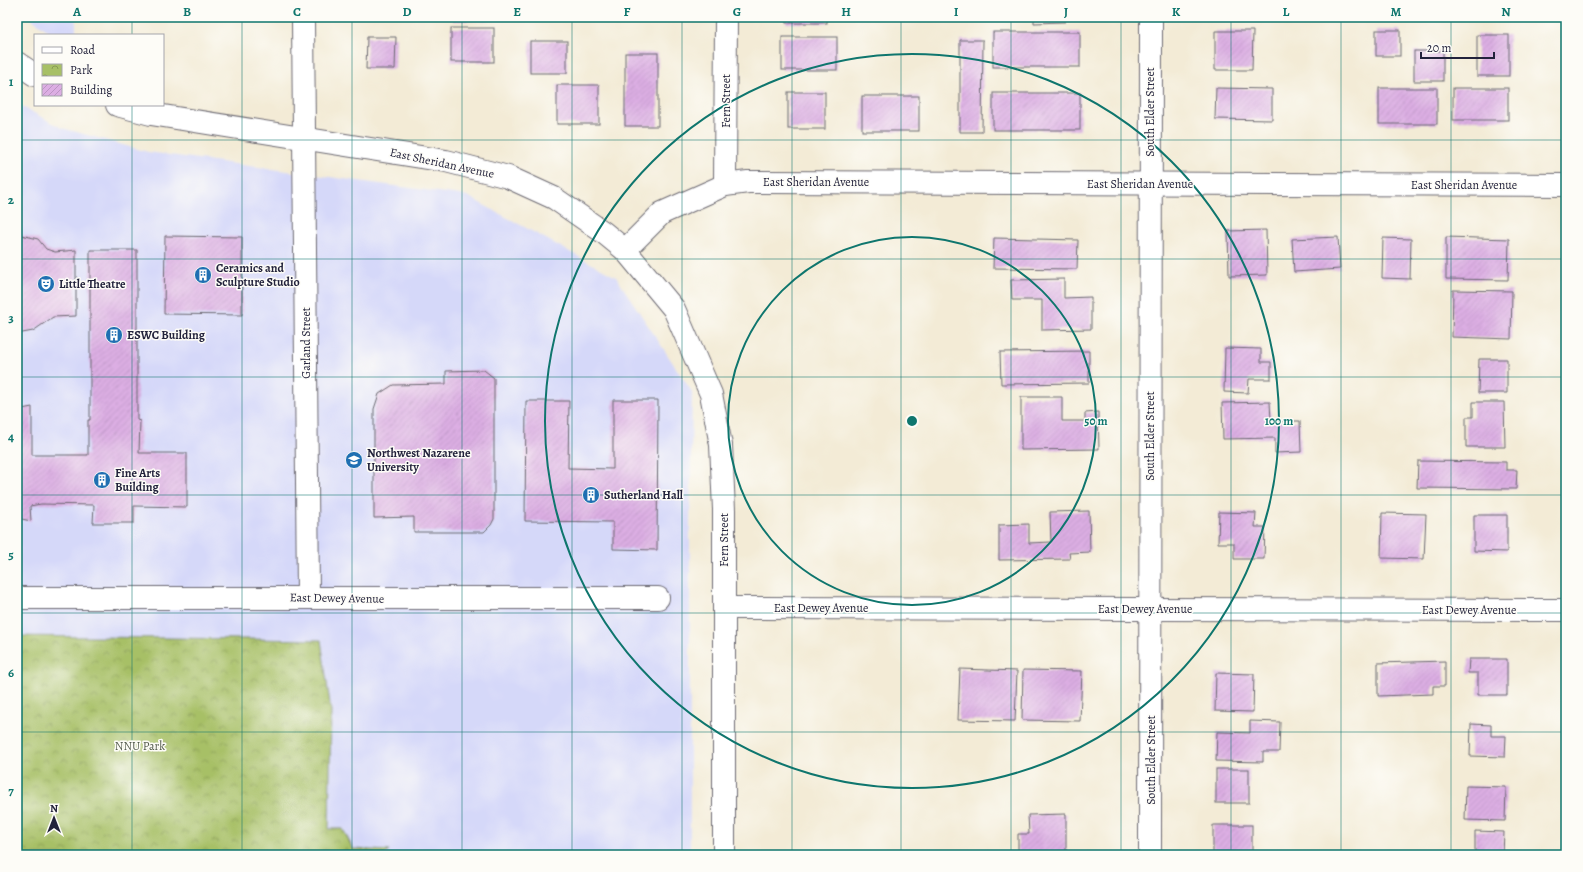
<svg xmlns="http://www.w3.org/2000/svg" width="1583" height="872" viewBox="0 0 1583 872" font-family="Alegreya,serif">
<defs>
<pattern id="park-crowns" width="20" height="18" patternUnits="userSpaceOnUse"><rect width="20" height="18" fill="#a7c066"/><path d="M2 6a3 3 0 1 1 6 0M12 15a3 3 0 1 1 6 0" fill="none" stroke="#889c55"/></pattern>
<pattern id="building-hatch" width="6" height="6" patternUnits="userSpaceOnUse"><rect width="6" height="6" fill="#dcaee3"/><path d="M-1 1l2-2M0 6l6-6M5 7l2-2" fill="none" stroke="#bc95c4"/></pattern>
</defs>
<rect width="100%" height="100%" fill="#fdfcf7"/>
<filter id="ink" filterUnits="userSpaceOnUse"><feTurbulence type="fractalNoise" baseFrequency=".025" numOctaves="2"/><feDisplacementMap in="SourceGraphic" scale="8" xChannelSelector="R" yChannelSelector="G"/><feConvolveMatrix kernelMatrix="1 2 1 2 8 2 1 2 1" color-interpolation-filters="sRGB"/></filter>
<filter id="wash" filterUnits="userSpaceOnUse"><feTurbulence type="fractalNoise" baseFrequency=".012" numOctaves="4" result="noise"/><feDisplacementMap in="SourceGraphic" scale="16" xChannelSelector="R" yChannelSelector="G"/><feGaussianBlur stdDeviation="0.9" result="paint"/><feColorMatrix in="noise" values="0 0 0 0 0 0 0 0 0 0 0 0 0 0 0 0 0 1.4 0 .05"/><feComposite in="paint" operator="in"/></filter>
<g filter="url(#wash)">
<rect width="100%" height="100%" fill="#f3ebd6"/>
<g fill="#d5d8f9">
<polygon points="29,17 76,17 76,35 54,35"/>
<polygon points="17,104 62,128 148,152 467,196 616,277 692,392 690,528 690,855 17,855"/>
</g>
<polygon fill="url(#park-crowns)" stroke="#647150" points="17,636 321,640 331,711 329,829 343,829 353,849 389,851 385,855 17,855"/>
<g id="blocks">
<g fill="url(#building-hatch)">
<polygon points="453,17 496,17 496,20 453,21"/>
<rect x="786" y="17" width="41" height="6"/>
<polygon points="1034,17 1065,17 1065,22 1034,23"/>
<rect x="1471" y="17" width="33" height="2"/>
<rect x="451" y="28" width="43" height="34"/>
<rect x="1376" y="30" width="24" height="26"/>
<polygon points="1215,31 1253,31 1252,70 1215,70"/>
<rect x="993" y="32" width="87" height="35"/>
<rect x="1477" y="35" width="32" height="41"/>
<polygon points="367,37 396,37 395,69 366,69"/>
<rect x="782" y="37" width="55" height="33"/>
<polygon points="960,40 983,40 982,132 960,132"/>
<rect x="530" y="41" width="37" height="32"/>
<rect x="1414" y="51" width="29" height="30"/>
<rect x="625" y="53" width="33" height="73"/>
<rect x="557" y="85" width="42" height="39"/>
<polygon points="1216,88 1272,89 1272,120 1215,119"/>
<rect x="1379" y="88" width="58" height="36"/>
<rect x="1453" y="88" width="55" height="32"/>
<rect x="788" y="92" width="37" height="37"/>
<rect x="993" y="93" width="87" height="37"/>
<rect x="862" y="96" width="57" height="35"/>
<polygon points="1266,230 1267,275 1229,276 1228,231"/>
<polygon points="17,234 38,239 46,249 55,252 76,250 76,316 53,317 33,331 17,334"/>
<polygon points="165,236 242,237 242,315 164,314"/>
<polygon points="1338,237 1340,269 1294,272 1292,239"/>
<polygon points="1446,237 1509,239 1508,280 1446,279"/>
<polygon points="994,238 1078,240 1077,269 993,268"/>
<polygon points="1383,238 1411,239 1410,279 1382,278"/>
<polygon points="90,250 137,250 137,420 140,421 139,453 187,453 187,507 134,506 134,523 93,523 94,505 41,504 30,506 31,521 17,518 17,410 32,407 32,455 88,455 88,420 90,420"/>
<polygon points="1064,279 1064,298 1091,297 1091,329 1042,330 1042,300 1012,300 1011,280"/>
<polygon points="1453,290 1512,291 1511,339 1452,337"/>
<polygon points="1225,348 1261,349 1261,362 1271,362 1271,379 1249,379 1248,393 1224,392"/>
<polygon points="1089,351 1089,383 1001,384 1000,352"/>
<polygon points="1479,359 1507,359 1507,393 1478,393"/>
<polygon points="484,370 494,378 494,519 491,525 484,532 414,532 414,517 374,518 374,409 379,394 393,385 446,384 446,371"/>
<polygon points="1021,397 1062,397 1062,421 1085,421 1085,413 1098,412 1099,449 1021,450"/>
<polygon points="613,400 658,400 657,550 613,549 613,522 525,521 526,401 569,401 568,468 613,469"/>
<polygon points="1270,402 1271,421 1300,421 1301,452 1275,453 1275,438 1223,439 1222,403"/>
<polygon points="1473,402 1504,402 1505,447 1466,447 1466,417 1473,417"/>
<polygon points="1418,461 1506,462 1506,470 1517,470 1516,489 1417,488"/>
<polygon points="1089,511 1090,552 1069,553 1070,559 999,560 999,525 1029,524 1029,543 1051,542 1050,512"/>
<polygon points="1219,512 1256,513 1255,527 1265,527 1264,559 1234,559 1234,543 1218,543"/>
<polygon points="1382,513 1426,514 1424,559 1381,558"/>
<polygon points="1474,515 1507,515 1507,552 1474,551"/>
<polygon points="1469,659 1507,659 1507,695 1478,695 1478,673 1468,673"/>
<polygon points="1445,661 1445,686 1433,686 1433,694 1378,696 1378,663"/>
<polygon points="960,669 1017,671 1015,721 958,720"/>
<polygon points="1023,670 1082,671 1080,721 1022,720"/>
<polygon points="1216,673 1254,674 1253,712 1215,711"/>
<polygon points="1250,721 1280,722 1279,752 1263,752 1263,762 1216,761 1217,732 1250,733"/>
<polygon points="1471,724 1491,725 1491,736 1506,736 1505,757 1470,756"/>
<rect x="1216" y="769" width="33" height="34"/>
<polygon points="1466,786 1506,787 1505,821 1465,820"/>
<polygon points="1066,814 1066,855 1018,855 1018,834 1029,834 1028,815"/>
<rect x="1213" y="825" width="39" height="30"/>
<polygon points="1475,831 1504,832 1503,855 1475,855"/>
</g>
</g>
</g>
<g filter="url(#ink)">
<use href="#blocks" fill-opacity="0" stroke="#6b6871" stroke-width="1"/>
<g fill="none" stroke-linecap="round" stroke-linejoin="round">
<g stroke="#6b6871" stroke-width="24">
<g id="minor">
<polyline points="303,17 308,597"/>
<polyline points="725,185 726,17"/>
<polyline points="625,250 662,213 725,185 748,182 1566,185"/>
<polyline points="17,598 658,598"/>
<polyline points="724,608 1566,610"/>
<polyline points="1150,855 1151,17"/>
</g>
</g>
<g stroke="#6b6871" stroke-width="24">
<g id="tertiary">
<polyline points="17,63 35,75"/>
<polyline points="117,105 151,114 446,161 508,177 554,198 603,232 625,250 674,309 711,394 721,445 724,510 724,855"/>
</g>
</g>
<use href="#minor" stroke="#fff" stroke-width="22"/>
<use href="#tertiary" stroke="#fff" stroke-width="22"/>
</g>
</g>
<path fill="none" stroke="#0f766e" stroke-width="1" stroke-opacity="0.55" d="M132,17V35M242,17V855M352,17V855M462,17V855M572,17V855M682,17V855M792,17V855M901,17V855M1011,17V855M1121,17V855M1231,17V855M1341,17V855M1451,17V855M132,105V855M17,140H1566M17,259H1566M17,377H1566M17,495H1566M17,613H1566M17,732H1566"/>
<g fill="none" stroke="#0f766e" stroke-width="2">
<circle cx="912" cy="421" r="184"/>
<circle cx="912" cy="421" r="367"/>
</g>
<defs>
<g id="building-disc" transform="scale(0.9)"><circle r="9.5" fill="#1f6fb2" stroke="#fdfcf7"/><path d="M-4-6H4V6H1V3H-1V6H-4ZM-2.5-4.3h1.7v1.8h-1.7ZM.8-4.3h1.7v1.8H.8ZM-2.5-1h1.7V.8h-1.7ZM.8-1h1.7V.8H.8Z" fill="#fff"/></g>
<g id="theatre-disc" transform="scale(0.9)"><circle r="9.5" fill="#1f6fb2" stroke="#fdfcf7"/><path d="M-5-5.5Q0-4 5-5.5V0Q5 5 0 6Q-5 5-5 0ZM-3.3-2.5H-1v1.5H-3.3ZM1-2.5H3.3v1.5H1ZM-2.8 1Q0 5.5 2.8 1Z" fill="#fff"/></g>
<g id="university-disc" transform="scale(0.9)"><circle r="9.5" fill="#1f6fb2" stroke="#fdfcf7"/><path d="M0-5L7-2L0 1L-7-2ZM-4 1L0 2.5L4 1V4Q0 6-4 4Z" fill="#fff"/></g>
</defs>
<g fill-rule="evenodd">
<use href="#building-disc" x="203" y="275"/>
<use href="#theatre-disc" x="46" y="284"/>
<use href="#building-disc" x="114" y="335"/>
<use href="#university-disc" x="354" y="460"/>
<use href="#building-disc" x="102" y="480"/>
<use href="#building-disc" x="591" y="495"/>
</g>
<g text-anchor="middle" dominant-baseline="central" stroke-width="3" stroke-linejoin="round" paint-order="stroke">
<g font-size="12" fill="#22223b" stroke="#fdfcf7">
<text transform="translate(726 101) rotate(-90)">Fern Street</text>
<text transform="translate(1150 112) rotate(-90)">South Elder Street</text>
<text transform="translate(442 163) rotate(12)">East Sheridan Avenue</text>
<text x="816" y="182">East Sheridan Avenue</text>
<text x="1140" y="184">East Sheridan Avenue</text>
<text x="1464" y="185">East Sheridan Avenue</text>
<text transform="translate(306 343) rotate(-90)">Garland Street</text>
<text transform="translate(1150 436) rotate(-90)">South Elder Street</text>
<text transform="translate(724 540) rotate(-90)">Fern Street</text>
<text transform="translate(337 598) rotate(1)">East Dewey Avenue</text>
<text x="821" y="608">East Dewey Avenue</text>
<text x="1145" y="609">East Dewey Avenue</text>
<text x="1469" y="610">East Dewey Avenue</text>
<text transform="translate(1151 760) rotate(-90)">South Elder Street</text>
</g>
<g font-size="12" font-weight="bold" fill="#22223b" stroke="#fdfcf7" text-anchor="start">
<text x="216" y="268">Ceramics and<tspan x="216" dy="14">Sculpture Studio</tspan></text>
<text x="59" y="284">Little Theatre</text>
<text x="127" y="335">ESWC Building</text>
<text x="367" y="453">Northwest Nazarene<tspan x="367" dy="14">University</tspan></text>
<text x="115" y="473">Fine Arts<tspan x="115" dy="14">Building</tspan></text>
<text x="604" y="495">Sutherland Hall</text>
</g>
<g font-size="12" fill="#51594a" stroke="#fdfcf7">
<text x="140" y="746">NNU Park</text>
</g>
</g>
<circle cx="912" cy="421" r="6" fill="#0f766e" stroke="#fdfcf7" stroke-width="2"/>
<g font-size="12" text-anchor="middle" font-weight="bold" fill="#0f766e" stroke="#fdfcf7" stroke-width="3" stroke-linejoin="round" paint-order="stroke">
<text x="1096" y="425">50 m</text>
<text x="1279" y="425">100 m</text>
</g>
<rect width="1583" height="872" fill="none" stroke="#fdfcf7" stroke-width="44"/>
<rect x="34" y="34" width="130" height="72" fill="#fdfcf7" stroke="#a5a5ac"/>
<rect x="42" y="47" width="20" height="6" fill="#ffffff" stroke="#a5a5ac"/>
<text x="70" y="54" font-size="12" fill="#22223b">Road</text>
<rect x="42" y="64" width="20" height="12" fill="url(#park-crowns)" stroke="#a5a5ac"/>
<text x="70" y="74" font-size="12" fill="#22223b">Park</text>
<rect x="42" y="84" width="20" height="12" fill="url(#building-hatch)" stroke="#a5a5ac"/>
<text x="70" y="94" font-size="12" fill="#22223b">Building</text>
<g transform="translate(54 818)" stroke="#fdfcf7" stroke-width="3" paint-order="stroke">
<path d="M0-3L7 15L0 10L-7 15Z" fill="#22223b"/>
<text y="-6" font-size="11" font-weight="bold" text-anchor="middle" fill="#22223b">N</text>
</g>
<path d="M1421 52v6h73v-6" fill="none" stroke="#22223b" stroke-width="2"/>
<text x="1427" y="52" font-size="12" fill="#22223b" stroke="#fdfcf7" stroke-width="3" paint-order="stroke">20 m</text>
<rect x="22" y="22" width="1539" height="828" fill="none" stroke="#0f766e" stroke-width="1.5"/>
<g font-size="13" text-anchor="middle" font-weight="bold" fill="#0f766e">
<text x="77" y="16">A</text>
<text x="187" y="16">B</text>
<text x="297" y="16">C</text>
<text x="407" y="16">D</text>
<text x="517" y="16">E</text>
<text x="627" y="16">F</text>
<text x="737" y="16">G</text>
<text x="846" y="16">H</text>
<text x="956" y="16">I</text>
<text x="1066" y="16">J</text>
<text x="1176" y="16">K</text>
<text x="1286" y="16">L</text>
<text x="1396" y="16">M</text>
<text x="1506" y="16">N</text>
<text x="11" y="86">1</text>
<text x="11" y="204">2</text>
<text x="11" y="322">3</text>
<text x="11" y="441">4</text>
<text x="11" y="559">5</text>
<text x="11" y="677">6</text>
<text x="11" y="795">7</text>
</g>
</svg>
